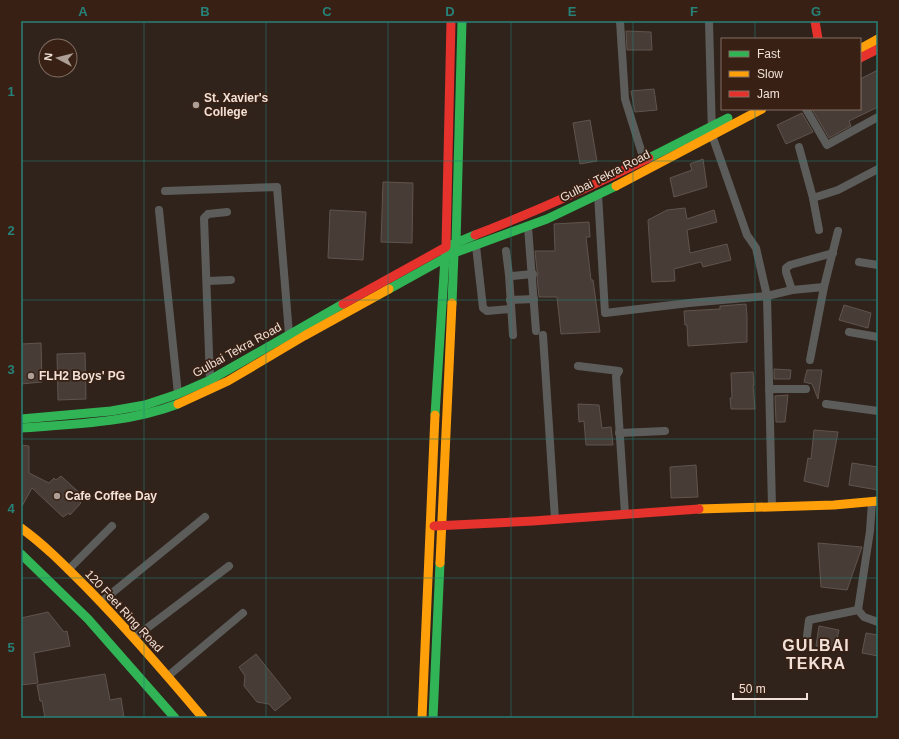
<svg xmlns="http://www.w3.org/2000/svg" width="899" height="739" viewBox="0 0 899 739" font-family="Helvetica,sans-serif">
<rect width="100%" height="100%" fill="#30231c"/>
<g fill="#483c36" stroke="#5f544e">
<polygon points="626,31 651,32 652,50 627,50"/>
<polygon points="878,70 878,107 849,121 851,126 829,138 812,109 860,109 860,79"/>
<polygon points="654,89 657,110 635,112 631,91"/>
<polygon points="802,113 813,132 786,144 777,125"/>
<polygon points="590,120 597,161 580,164 573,123"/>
<polygon points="703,159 707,187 674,197 670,178 692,170 690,164"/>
<polygon points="383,182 413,183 412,243 381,242"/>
<polygon points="685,208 687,219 714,210 717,222 687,230 690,253 727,244 731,260 703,267 701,262 674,269 675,281 652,282 648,220 667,210"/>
<polygon points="330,210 366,212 363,260 328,258"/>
<polygon points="589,222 590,237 586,237 591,280 593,280 600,332 561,334 557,297 539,297 537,277 538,274 537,270 535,251 555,251 554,224"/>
<polygon points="746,304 747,316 747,342 688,346 687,325 685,325 684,311 720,309 720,306"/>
<polygon points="844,305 871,313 868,328 839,320"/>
<polygon points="41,343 42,382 21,384 21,344"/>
<polygon points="85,353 86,399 58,400 57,354"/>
<polygon points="774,369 791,370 790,379 774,379"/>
<polygon points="807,370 822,370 818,399 812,384 804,382"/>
<polygon points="753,372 754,385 753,385 755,409 731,409 730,398 732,398 731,373"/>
<polygon points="788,395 785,422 776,422 775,396"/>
<polygon points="578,404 599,405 602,428 611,427 613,445 586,445 584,421 579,422"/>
<polygon points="814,430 838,432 828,487 804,481 808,458 811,459"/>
<polygon points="21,445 29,446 29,473 49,483 54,478 56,480 61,476 83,496 79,501 81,503 70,515 69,513 63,517 32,488 21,508"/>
<polygon points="852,463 878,467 878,490 849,485"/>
<polygon points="696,465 698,497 671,498 670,467"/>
<polygon points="818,543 862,547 847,590 821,587"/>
<polygon points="48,612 64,632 67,631 70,646 34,653 38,683 21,685 21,618"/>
<polygon points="819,626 839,630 835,648 816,646"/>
<polygon points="866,633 878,635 878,656 862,653"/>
<polygon points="256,654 291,698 275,711 269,704 257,702 244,686 245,676 239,667"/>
<polygon points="105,674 110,700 121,698 124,718 45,718 42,701 40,701 37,685"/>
</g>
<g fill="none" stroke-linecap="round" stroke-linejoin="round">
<g stroke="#5c5d5b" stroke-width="8">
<polyline points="620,21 625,99 644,160"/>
<polyline points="709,21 712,135 747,235 756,248 767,296 772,507"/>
<polyline points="806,109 827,145 878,117"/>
<polyline points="799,147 813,198 838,190 878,169"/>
<polyline points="165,191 277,187 289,334"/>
<polyline points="598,194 605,313 689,303 767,296 792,290 824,287 810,360"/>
<polyline points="813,198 819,230"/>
<polyline points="159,210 178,394"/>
<polyline points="528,227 536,331"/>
<polyline points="476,246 483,308 487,311 511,309"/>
<polyline points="506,251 509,275 512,276 533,274"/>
<polyline points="859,262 878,265"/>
<polyline points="509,275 513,335"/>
<polyline points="207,281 231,280"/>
<polyline points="824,287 838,231"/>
<polyline points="792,290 786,272 786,268 790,265 833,253"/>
<polyline points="510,300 534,299"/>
<polyline points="849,332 878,337"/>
<polyline points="543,335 555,519"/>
<polyline points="578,366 619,371 616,376 625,514"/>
<polyline points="210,380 204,218 208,214 227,212"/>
<polyline points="769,389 806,389"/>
<polyline points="826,404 878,411"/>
<polyline points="619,433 665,431"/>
<polyline points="68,570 112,526"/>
<polyline points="101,602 205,517"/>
<polyline points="858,610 870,531 872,502"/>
<polyline points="807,636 809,620 814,619 858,610 864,617 878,622"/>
<polyline points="134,638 229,566"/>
<polyline points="168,676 243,613"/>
</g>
<g stroke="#30b455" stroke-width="9">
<polyline points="462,21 456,243 475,235"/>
<polyline points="649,158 728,118"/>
<polyline points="389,289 454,253 456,243 446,247 445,258 435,415"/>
<polyline points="452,303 454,253 547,219 616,186"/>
<polyline points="21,419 111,411 145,405 178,394 210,380 343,304"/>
<path d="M21,428C74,424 128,423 178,404"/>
<polyline points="21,554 88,619 175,718"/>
<polyline points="433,718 440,563"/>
</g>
<g stroke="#ff9f0a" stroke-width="9">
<polyline points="860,49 878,39"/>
<polyline points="616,186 762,109"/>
<polyline points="178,404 228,381 304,336 389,289"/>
<polyline points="699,509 834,505 878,501"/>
<path d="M21,528C46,546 67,568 89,590C129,631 166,674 203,718"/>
<polyline points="440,563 452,303"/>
<polyline points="422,718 435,415"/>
</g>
<g stroke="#e5322d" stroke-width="9">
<polyline points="815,21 818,39"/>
<polyline points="860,58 878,49"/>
<path d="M475,235C535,212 592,186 649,158"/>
<polyline points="343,304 446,247 451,21"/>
<polyline points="434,526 533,521 699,509"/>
</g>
</g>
<path fill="none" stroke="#268179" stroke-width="1" stroke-opacity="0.55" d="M144,21V718M266,21V718M388,21V718M511,21V718M633,21V718M755,21V39M755,109V718M21,161H878M21,300H878M21,439H878M21,578H878"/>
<g fill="#ad9e96" stroke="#382114" stroke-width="1.5">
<circle cx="196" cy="105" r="4"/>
<circle cx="31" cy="376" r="4"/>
<circle cx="57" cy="496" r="4"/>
</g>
<g text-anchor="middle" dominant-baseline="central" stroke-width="3.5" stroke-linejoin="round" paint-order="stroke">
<g font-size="12" font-weight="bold" fill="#f1e1d8" stroke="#382114" text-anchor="start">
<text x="204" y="98">St. Xavier's<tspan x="204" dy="14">College</tspan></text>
<text x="39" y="376">FLH2 Boys' PG</text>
<text x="65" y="496">Cafe Coffee Day</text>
</g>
<g font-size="12" fill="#f1e1d8" stroke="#382114">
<text transform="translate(605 176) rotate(-27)">Gulbai Tekra Road</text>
<text transform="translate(237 350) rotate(-29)">Gulbai Tekra Road</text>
<text transform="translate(124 611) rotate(47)">120 Feet Ring Road</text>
</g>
<g font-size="16" font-weight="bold" letter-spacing="1" fill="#f1e1d8" stroke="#382114">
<text x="816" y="645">GULBAI<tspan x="816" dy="18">TEKRA</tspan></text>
</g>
</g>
<rect width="899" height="739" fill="none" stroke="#382114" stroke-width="44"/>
<rect x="721" y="38" width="140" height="72" fill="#382114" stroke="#826e62"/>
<rect x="729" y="51" width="20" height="6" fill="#30b455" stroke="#826e62"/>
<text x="757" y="58" font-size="12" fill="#f1e1d8">Fast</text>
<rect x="729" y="71" width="20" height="6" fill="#ff9f0a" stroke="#826e62"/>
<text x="757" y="78" font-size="12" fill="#f1e1d8">Slow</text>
<rect x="729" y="91" width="20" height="6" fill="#e5322d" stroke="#826e62"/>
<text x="757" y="98" font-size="12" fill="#f1e1d8">Jam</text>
<g transform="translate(58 58) rotate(277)"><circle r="19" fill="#382114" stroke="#826e62"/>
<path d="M0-3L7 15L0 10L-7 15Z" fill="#ad9e96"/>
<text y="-6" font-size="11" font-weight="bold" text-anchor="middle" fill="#f1e1d8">N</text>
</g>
<path d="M733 693v6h74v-6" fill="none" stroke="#f1e1d8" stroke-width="2"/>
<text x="739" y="693" font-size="12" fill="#f1e1d8" stroke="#382114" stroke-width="3" paint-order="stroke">50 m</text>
<rect x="22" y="22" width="855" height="695" fill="none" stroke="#268179" stroke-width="1.5"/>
<g font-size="13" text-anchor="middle" font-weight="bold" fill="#268179">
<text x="83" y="16">A</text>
<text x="205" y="16">B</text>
<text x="327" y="16">C</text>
<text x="450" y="16">D</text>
<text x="572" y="16">E</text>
<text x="694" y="16">F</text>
<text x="816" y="16">G</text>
<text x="11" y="96">1</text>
<text x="11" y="235">2</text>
<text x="11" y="374">3</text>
<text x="11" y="513">4</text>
<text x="11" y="652">5</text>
</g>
</svg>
